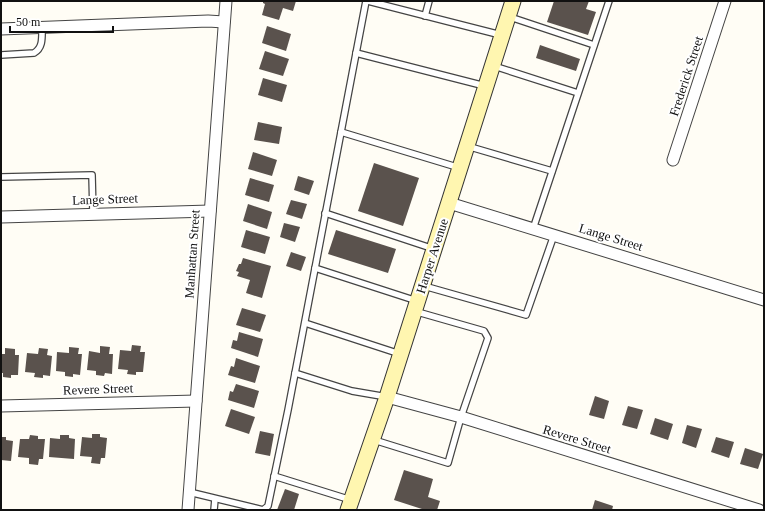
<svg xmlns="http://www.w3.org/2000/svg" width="765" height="511" viewBox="0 0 765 511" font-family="'Times New Roman',serif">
<rect width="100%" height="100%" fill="#fffdf5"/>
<g fill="#5a524d">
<polygon points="263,1 296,1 293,11 283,8 279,20 262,15 265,4 263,3"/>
<polygon points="554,1 589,1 586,9 596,12 588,35 547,22"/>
<polygon points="267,26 291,34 286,51 262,43"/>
<polygon points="540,45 580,59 576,71 536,58"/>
<polygon points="265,51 289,59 283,76 259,69"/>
<polygon points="263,78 287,85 282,102 258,95"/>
<polygon points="258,122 282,127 279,144 254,140"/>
<polygon points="253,152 277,160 272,176 248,169"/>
<polygon points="374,163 419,178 403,226 358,211"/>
<polygon points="298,176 314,181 309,195 294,190"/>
<polygon points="250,178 274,185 269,202 245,195"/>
<polygon points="291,200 307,204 302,219 286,214"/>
<polygon points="248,204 272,212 267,229 243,221"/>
<polygon points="284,223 300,227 295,242 280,237"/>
<polygon points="246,230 270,237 265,254 241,247"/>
<polygon points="336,230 396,249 388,273 328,254"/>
<polygon points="291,252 306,257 301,271 286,266"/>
<polygon points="243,258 271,266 262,298 246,293 250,280 237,276 239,272 236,271 239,264 241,264"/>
<polygon points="242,308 266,315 260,332 236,325"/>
<polygon points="239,332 263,339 258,357 231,348 233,340 237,341"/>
<polygon points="132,345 141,346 140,352 145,352 143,372 136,372 136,375 127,374 128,370 118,369 120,350 131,351"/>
<polygon points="100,346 110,347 109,354 113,354 112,374 105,373 104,376 96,375 96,371 87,370 89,351 100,353"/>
<polygon points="69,347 79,348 78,354 82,354 80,375 73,374 73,377 65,376 65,372 56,371 57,352 69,353"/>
<polygon points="5,348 15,349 15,355 19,355 18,375 11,375 11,378 3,377 3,373 1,373 1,354 5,354"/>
<polygon points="39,348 48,349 47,355 52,356 50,376 43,375 43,378 34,377 35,373 25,372 27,353 38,354"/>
<polygon points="236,358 260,366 255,383 228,375 231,366 234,367"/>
<polygon points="236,384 259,391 254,408 228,400 230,391 233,392"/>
<polygon points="595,396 609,401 604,419 589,415"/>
<polygon points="628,406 643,410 637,429 622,425"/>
<polygon points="231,409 255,417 249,434 225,426"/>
<polygon points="655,418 673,424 668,440 650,434"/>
<polygon points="687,425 702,429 696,448 682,443"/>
<polygon points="260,431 274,434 270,456 255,453"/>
<polygon points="92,434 100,434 100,437 107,438 105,458 101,458 100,464 91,463 92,457 80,456 82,437 92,438"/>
<polygon points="30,435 38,436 38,439 45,439 43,459 39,459 38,465 29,464 29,458 18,457 20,439 29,439"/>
<polygon points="60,435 69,435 69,438 75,439 74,459 49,457 50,438 60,439"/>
<polygon points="1,437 6,437 6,440 13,441 11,461 1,460"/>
<polygon points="716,437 734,442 729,458 711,452"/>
<polygon points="745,448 763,454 758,469 740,464"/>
<polygon points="404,470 433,479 428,497 440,501 437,510 425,510 394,500"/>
<polygon points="285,489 299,494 294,510 277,510"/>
<polygon points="595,500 613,506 612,510 592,510"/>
</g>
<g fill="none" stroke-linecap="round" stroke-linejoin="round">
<g stroke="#444" stroke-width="8">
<g id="service">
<polyline points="368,1 501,35"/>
<polyline points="425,16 429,1"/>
<polyline points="510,17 594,45"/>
<polyline points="356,53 485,86"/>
<path d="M1,55L34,53C43,48 42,38 42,28"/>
<polyline points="494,66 578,93"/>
<polyline points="341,132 460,168"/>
<polyline points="467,146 552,171"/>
<polyline points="1,177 92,175 93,214"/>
<polyline points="325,213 434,249"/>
<polyline points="533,229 609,1"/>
<polyline points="315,268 417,301"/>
<polyline points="424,286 526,315 554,235"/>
<polyline points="305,323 400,354"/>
<polyline points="295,373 352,391 387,397"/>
<polyline points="374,440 448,463 461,417 488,338 484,331 414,311"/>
<polyline points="274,476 351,500"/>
<polyline points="189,492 255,508 263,510 268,506 288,410 366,1"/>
<polyline points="214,510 215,499"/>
</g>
</g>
<g stroke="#444" stroke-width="13">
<g id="minor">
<polyline points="1,29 208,21 224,22"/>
<polyline points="673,160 725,1"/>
<polyline points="449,203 764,300"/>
<polyline points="1,217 210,211"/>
<polyline points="387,397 461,417 759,510"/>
<polyline points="1,406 196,401"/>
<polyline points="188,510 226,1"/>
</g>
</g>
<g stroke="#333" stroke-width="17">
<polyline id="secondary" points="348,510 387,397 513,1"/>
</g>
<use href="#service" stroke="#fff" stroke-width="5.5"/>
<use href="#minor" stroke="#fff" stroke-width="11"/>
<use href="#secondary" stroke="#fff6b0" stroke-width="15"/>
</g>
<g text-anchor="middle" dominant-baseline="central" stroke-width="4" stroke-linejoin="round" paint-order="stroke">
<g font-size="13" fill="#111" stroke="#fff">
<text transform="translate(686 76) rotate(-72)">Frederick Street</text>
<text transform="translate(105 199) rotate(-2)">Lange Street</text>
<text transform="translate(611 237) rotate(17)">Lange Street</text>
<text transform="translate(192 254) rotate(-86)">Manhattan Street</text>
<text transform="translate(432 256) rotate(-72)">Harper Avenue</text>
<text transform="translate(98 389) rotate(-2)">Revere Street</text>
<text transform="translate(577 439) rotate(17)">Revere Street</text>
</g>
</g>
<rect width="765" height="511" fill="none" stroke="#111111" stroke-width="4"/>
<path d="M10 26v6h103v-6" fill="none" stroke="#111111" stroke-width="2"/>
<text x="16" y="26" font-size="12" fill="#111111" stroke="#ffffff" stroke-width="3" paint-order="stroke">50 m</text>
</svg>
